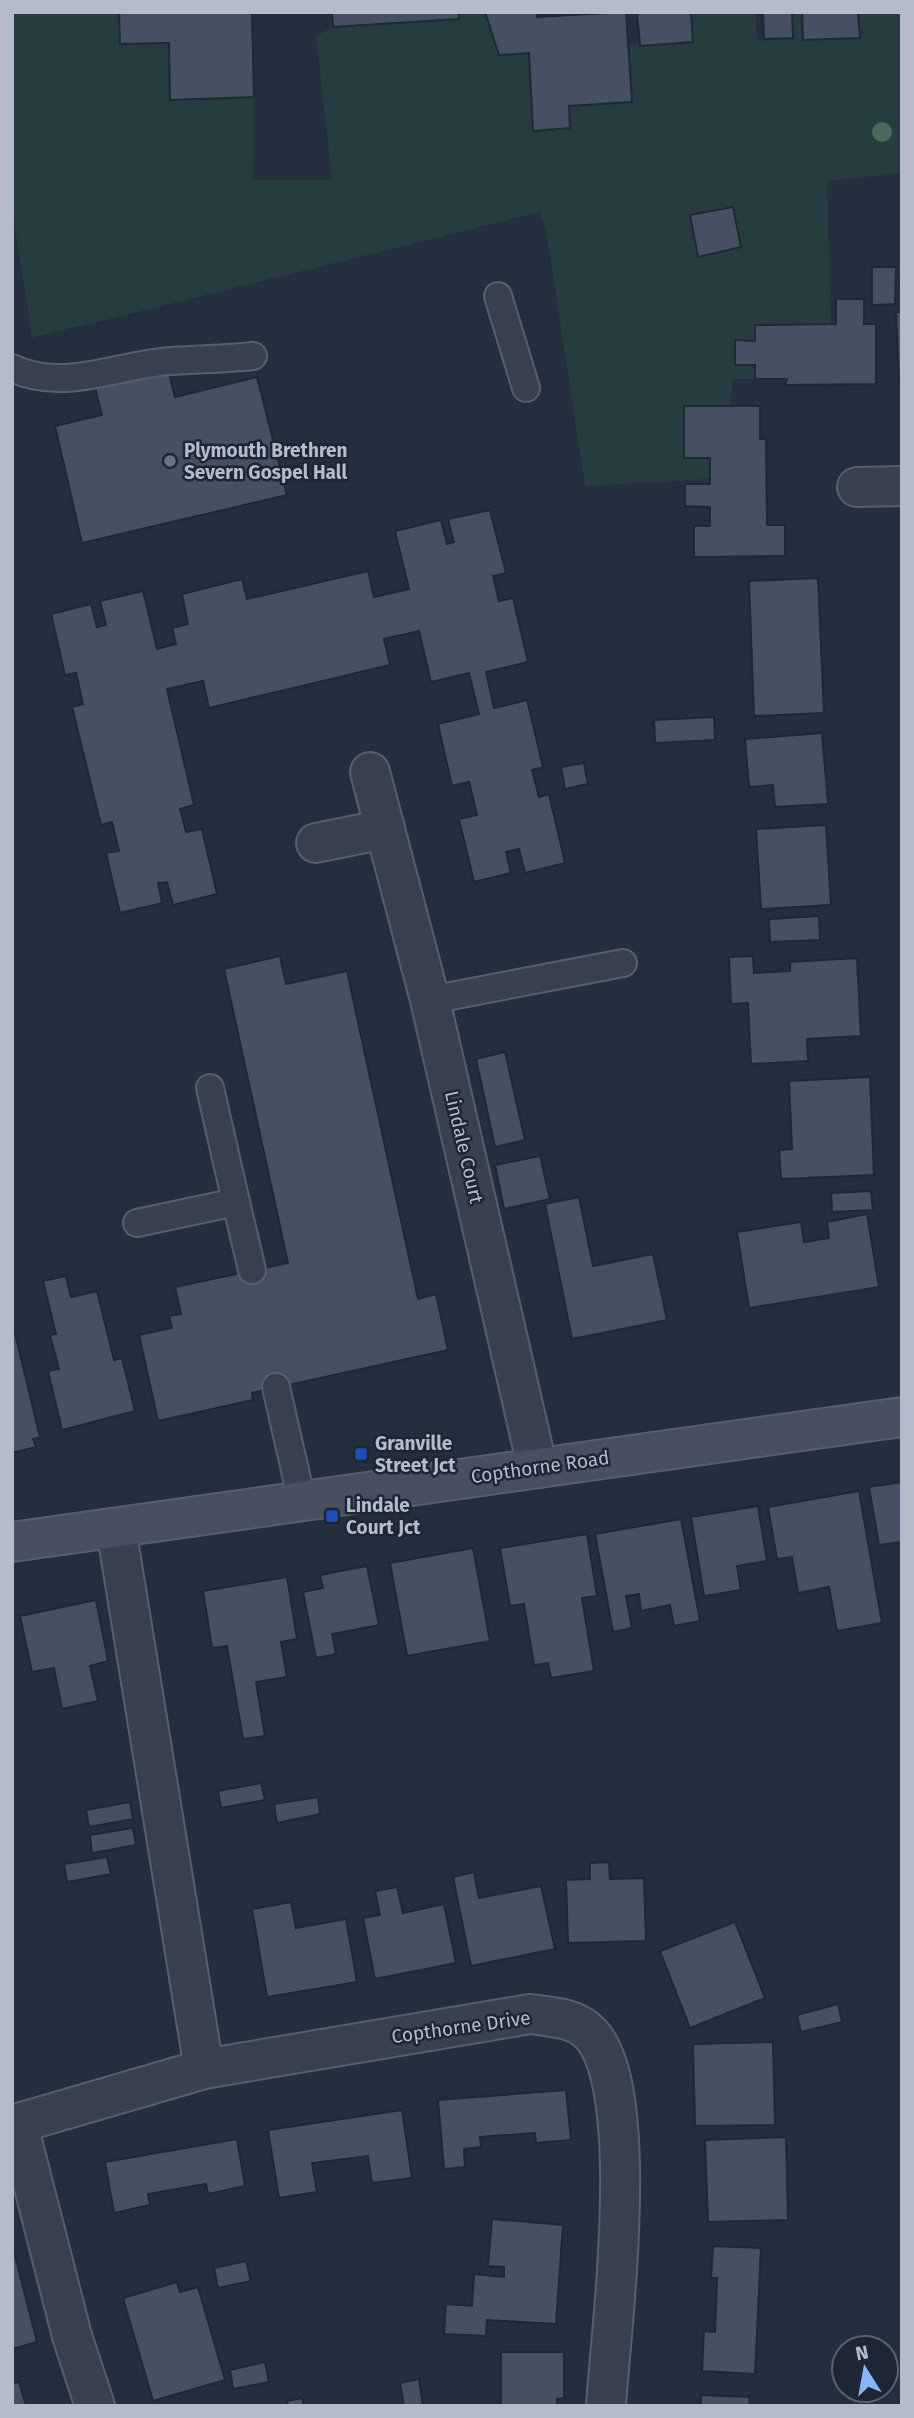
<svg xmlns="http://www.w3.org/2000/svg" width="914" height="2418" viewBox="0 0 914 2418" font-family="'Fira Sans',sans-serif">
<rect width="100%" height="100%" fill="#242f3e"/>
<polygon fill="#263c3f" points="12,12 119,12 169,43 171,99 254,97 253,180 332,180 316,36 333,27 459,19 459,12 485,12 499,55 529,53 534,131 570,128 569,106 632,102 629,44 693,42 691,12 755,12 757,41 793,38 792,12 802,12 804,40 859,38 858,12 902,12 902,173 827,181 831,324 755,325 755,341 735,341 735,365 755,365 755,379 732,379 731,406 684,406 684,458 710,458 710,479 585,486 547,236 540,212 32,338 12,206"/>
<g fill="#455162" stroke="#1f2835" stroke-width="2">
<polygon points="119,12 252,12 254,97 170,100 169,43 120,44"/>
<polygon points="332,12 459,12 459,19 333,27"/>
<polygon points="485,12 537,12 537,17 626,12 632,102 569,106 570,128 533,131 529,53 499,55"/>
<polygon points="637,12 691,12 693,42 640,46"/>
<polygon points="763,12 792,12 793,38 764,39"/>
<polygon points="802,12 858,12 860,38 803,40"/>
<polygon points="733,207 741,247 698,257 690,215"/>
<polygon points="872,267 896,267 895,304 872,305"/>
<polygon points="836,299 864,299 864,324 876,324 876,384 785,385 787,379 755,379 755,365 735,365 735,340 755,341 755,325 836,324"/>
<polygon points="896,312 902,312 902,380 899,380"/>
<polygon points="167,366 175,397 257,377 287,495 82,543 55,426 102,415 94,383"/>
<polygon points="684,406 760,406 760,439 766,439 767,525 785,525 785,556 694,557 694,526 710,526 710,507 685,506 685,484 710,484 710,458 684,458"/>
<polygon points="490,510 506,573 493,576 499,601 513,598 528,662 486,672 494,708 527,700 543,767 532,770 539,797 549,794 565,863 525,873 519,849 506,852 511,873 474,882 459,819 477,815 469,782 452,786 438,724 479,714 469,673 431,682 419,631 384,639 390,665 209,708 203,681 167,689 194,805 180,809 186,832 202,829 217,894 173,905 167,882 158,883 162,903 120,913 106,853 119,851 112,822 101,825 72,707 83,704 76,673 65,675 51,614 91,604 97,627 106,625 100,601 143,591 157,649 176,644 172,628 188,624 182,594 242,579 247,599 368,571 374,597 409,589 395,531 441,520 447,544 454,542 448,519"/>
<polygon points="818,578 824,713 754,716 749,581"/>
<polygon points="714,717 715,740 655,743 654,720"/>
<polygon points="822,733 828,804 775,807 773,785 749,787 745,739"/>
<polygon points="584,763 588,784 565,789 561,767"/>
<polygon points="826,825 831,905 761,909 756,829"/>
<polygon points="819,916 820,940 770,942 769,919"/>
<polygon points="280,956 286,984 347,971 418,1299 436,1294 448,1350 252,1393 253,1400 158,1421 139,1335 172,1328 169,1316 181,1314 175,1287 288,1263 224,969"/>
<polygon points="753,956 754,973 790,971 790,962 857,958 861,1036 807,1039 808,1061 751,1064 748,1003 731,1004 729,957"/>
<polygon points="505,1052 525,1140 495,1147 476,1059"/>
<polygon points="870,1077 874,1175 781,1179 779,1150 792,1149 789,1081"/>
<polygon points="540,1156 550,1199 504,1209 495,1165"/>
<polygon points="871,1191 873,1210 832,1212 831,1193"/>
<polygon points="579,1197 593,1266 653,1254 667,1320 572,1339 545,1204"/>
<polygon points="867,1214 879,1287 749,1308 737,1232 801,1222 804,1242 829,1238 827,1222"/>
<polygon points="66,1276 71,1297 97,1291 114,1360 122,1358 135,1411 62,1430 48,1371 59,1369 50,1335 56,1334 43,1281"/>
<polygon points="12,1321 40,1437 33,1439 36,1447 12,1453"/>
<polygon points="902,1482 902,1542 879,1545 869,1487"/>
<polygon points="859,1491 882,1623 837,1631 829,1587 798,1593 792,1557 777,1559 768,1507"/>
<polygon points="758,1506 767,1561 737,1566 741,1590 704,1596 691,1517"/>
<polygon points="681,1519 700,1621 674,1626 670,1605 641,1611 639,1594 626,1596 632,1628 613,1632 595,1534"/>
<polygon points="587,1534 597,1596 582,1598 594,1671 551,1678 548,1663 534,1665 524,1604 510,1606 500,1548"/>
<polygon points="473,1548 490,1641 407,1656 390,1563"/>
<polygon points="367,1566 379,1625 332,1634 336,1654 316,1658 303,1592 323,1588 320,1575"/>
<polygon points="287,1577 297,1639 281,1642 287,1677 256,1682 265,1736 243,1739 227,1646 212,1648 203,1591"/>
<polygon points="96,1600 108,1661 90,1666 98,1701 62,1709 54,1668 32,1672 20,1616"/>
<polygon points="261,1783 265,1800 221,1808 218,1791"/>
<polygon points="318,1797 320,1814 277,1823 274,1804"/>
<polygon points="130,1802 133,1819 89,1827 86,1810"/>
<polygon points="133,1828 136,1845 92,1853 90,1835"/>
<polygon points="107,1857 111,1874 67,1882 64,1864"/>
<polygon points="609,1862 610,1879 644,1878 646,1941 568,1943 566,1880 590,1879 590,1863"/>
<polygon points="474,1872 479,1898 541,1886 555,1949 471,1966 453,1877"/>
<polygon points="397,1887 403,1913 444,1904 456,1963 375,1979 363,1918 380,1915 375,1891"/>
<polygon points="291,1902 296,1928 346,1919 357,1982 267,1997 252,1909"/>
<polygon points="735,1922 765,1998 690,2028 660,1951"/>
<polygon points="838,2004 842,2022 801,2032 797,2015"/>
<polygon points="773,2042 775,2125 695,2126 693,2044"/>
<polygon points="566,2090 571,2140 536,2143 535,2133 480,2137 481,2147 464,2149 465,2167 444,2169 438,2100"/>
<polygon points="402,2110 412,2178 372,2183 368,2156 312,2163 317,2192 279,2198 268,2130"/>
<polygon points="786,2137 788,2220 708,2222 705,2140"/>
<polygon points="237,2139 245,2186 208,2194 206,2184 148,2194 150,2205 114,2213 105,2162"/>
<polygon points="492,2219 563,2225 556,2324 487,2320 486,2336 444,2334 446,2304 472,2306 474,2274 504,2277 504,2267 488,2266"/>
<polygon points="12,2244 37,2342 12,2349"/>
<polygon points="713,2246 761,2248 755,2374 702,2371 704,2331 715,2332 717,2278 711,2278"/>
<polygon points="246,2261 251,2281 218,2288 214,2268"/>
<polygon points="177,2282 180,2292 198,2287 225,2380 153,2401 123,2298"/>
<polygon points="501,2352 564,2352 564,2398 557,2399 557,2406 501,2406"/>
<polygon points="265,2362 269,2382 233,2389 230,2370"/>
<polygon points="419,2379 423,2406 404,2406 400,2383"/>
<polygon points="19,2382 26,2406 12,2406 12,2383"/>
<polygon points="701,2395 750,2397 749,2406 701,2406"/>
<polygon points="302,2398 304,2406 288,2406 287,2401"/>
</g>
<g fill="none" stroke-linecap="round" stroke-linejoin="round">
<g stroke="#565f6c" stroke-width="30">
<g id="lane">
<polyline points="498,296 526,388"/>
<path d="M12,368C64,393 118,364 172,361C199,359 226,359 253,356"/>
<polyline points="430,1000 623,963"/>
<polyline points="210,1088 236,1202"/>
<polyline points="137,1223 236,1202 252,1270"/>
<polyline points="276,1387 302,1501"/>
</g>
</g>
<g stroke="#565f6c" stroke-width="42">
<g id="street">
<polyline points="857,487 902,486"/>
<polyline points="370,772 430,1000 537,1466"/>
<polyline points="316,843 385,829"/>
<polyline points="116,1528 204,2069"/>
<path d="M12,2125L204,2069L530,2014C551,2017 574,2017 590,2033C643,2088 611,2328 606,2406"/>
<polyline points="18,2125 72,2336 95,2406"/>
</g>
</g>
<g stroke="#565f6c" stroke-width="42">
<polyline id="secondary" points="12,1542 902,1417"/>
</g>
<use href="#lane" stroke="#38414e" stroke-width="26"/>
<use href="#street" stroke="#38414e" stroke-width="38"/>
<use href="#secondary" stroke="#465061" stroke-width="38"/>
</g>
<circle fill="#4b6a5d" cx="882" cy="132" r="10"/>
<circle fill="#6b7280" stroke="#1d2633" stroke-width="2.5" cx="170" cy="461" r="7"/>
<g fill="#1a4fb4" stroke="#1d2633" stroke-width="2.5">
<rect x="354" y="1447" width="14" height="14" rx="3.5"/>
<rect x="325" y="1509" width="14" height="14" rx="3.5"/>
</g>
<g text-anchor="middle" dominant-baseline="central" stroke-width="5" stroke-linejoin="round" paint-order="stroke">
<g font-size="19" font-weight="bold" fill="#b4bcc9" stroke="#1d2633" text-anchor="start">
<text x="184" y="450">Plymouth Brethren<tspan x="184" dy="22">Severn Gospel Hall</tspan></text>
<text x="375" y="1443">Granville<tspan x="375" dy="22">Street Jct</tspan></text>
<text x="346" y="1505">Lindale<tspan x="346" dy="22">Court Jct</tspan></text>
</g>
<g font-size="19" fill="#b4bcc9" stroke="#1d2633">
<text transform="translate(464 1147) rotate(77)">Lindale Court</text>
<text transform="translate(540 1467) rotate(-8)">Copthorne Road</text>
<text transform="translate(461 2027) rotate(-8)">Copthorne Drive</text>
</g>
</g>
<rect width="914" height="2418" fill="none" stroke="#b4bcc9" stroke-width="28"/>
<g transform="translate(865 2369) rotate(349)"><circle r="33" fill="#1d2633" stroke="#59626f" stroke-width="2"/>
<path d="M0-5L12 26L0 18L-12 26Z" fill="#8ab4f8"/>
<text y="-10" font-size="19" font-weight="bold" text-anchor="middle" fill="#b4bcc9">N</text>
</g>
</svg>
